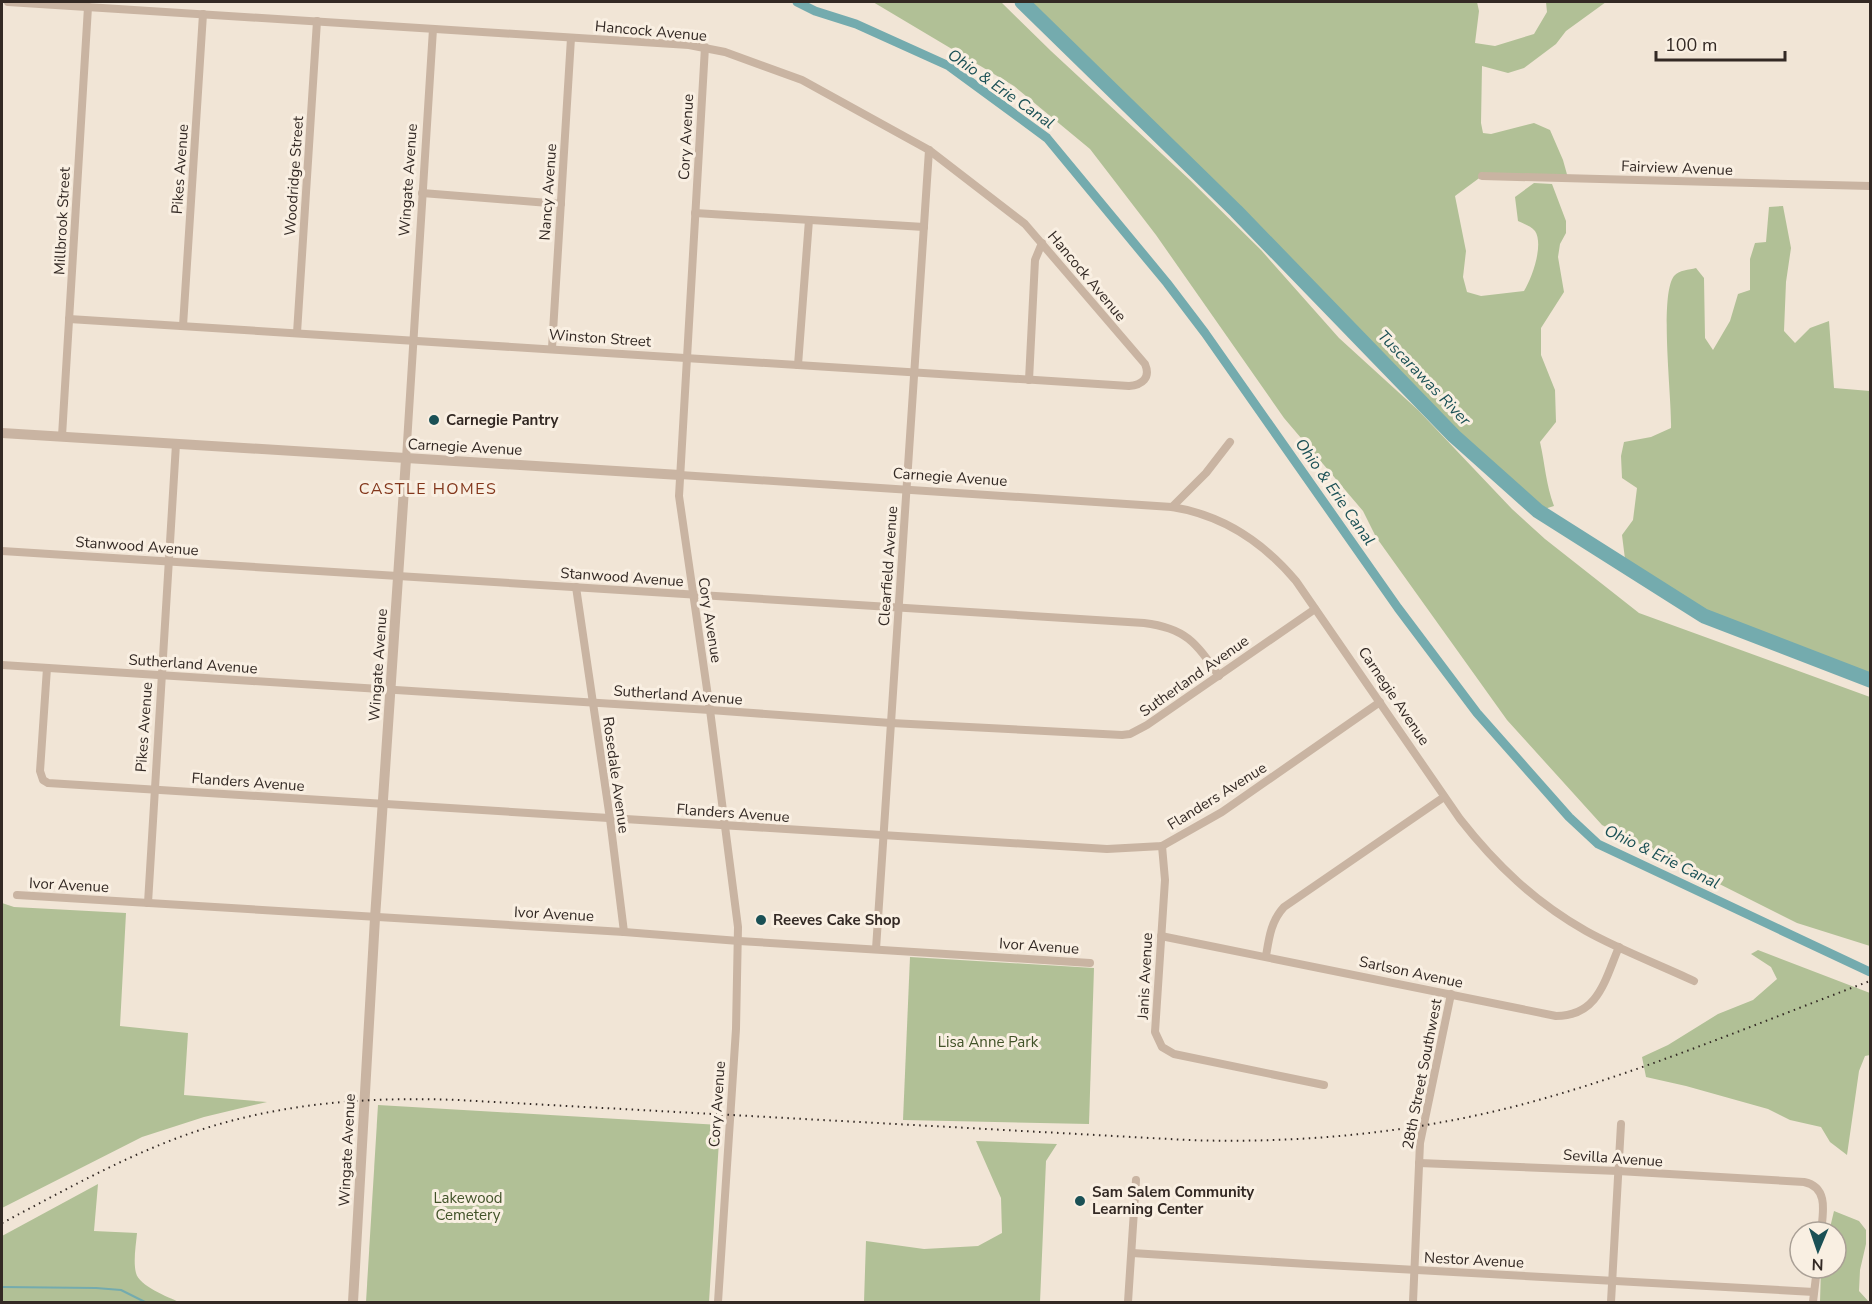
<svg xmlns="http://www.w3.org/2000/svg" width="1872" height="1304" viewBox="0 0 1872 1304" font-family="'Nunito Sans',sans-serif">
<rect width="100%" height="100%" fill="#f1e5d6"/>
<g fill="#b1c096">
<polygon points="873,2 1001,2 1051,51 1190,180 1261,250 1339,338 1418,410 1512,509 1545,539 1639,613 1870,697 1870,946 1797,923 1602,825 1507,720 1376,537 1363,511 1284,418 1156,235 1090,149 1014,86"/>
<path d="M1022,2H1477L1479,11L1475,43L1495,46L1534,34L1547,12L1546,2H1606L1566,31L1556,44L1524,68L1508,73L1482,66L1481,123L1483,133L1491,134L1534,123L1550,130L1563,160L1568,178L1482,176L1455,196L1466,251L1463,277L1467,292L1481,296L1524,291C1532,278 1544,245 1535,231C1531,226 1524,224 1518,221L1515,197L1534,183L1552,184L1566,221V233L1560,244L1558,257L1564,292L1541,328V355L1555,390L1556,422L1540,442C1545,464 1546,485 1554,506L1538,511Z"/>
<path d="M1783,206L1791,248L1786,282L1784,331L1795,343L1810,328L1829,321L1834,388L1870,391V680L1704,616L1626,567L1622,535L1633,520L1637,488L1622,478L1621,456L1624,442L1651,437L1671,428C1672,398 1659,296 1674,276C1679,270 1689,270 1696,268L1704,278L1705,338L1713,350L1730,321L1738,294L1750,290V259L1755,243L1766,242L1769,207Z"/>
<polygon points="2,903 14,907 126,913 120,1026 188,1033 184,1095 267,1102 204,1117 142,1137 2,1208"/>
<polygon points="1758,950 1870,993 1870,1055 1865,1056 1859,1071 1847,1155 1830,1142 1821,1127 1790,1120 1768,1109 1686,1086 1646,1077 1642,1057 1668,1045 1718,1014 1753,1000 1777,979 1771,967 1751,954"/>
<polygon points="910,957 1094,968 1089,1124 903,1120"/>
<polygon points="378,1105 720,1125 709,1302 366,1302"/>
<polygon points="976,1141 1057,1144 1046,1161 1040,1302 864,1302 866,1241 924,1249 978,1246 1002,1233 1001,1198"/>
<path d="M98,1184L94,1231L137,1233C136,1245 133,1261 136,1273C139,1286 168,1297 179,1302H2V1236Z"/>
<polygon points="1834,1211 1859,1221 1866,1230 1866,1244 1860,1270 1859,1291 1869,1302 1820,1302 1821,1268 1836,1268 1836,1232 1829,1232"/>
</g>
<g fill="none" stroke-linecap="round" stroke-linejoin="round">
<polyline stroke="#74abae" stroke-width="2" points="2,1287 96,1288 121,1290 145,1302"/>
<polyline stroke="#74abae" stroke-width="9" points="797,2 815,11 856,24 949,66 1047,138 1167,283 1205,333 1398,608 1477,713 1569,817 1598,844 1870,972"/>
<polyline stroke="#74abae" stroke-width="15" points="1022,2 1236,211 1454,436 1538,511 1704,616 1870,680"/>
<g stroke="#c9b4a2" stroke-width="8">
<path d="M8,2L689,45L725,52L802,80L929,150L1025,224L1145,364C1151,378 1142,385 1129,386L69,319"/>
<polyline points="705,47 679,496 710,710 738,927 736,1029 718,1302"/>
<polyline points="1482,176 1870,186"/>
<polyline points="422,193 561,204"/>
<polyline points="695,213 924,227"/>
<polyline points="183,326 203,14"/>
<polyline points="297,333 317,21"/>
<polyline points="552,348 571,38"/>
<polyline points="798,365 809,220"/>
<polyline points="1029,380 1035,260 1042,243"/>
<polyline points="62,436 88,7"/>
<polyline points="406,459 433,29"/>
<path d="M680,475L1172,507C1223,515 1264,543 1296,581L1460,819C1496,865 1535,902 1586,931C1620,950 1658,964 1694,981"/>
<polyline points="1172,507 1206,473 1230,442"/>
<path d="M2,551L1144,623C1186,628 1196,643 1219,676"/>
<polyline points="576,587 610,819 624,932"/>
<polyline points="2,665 710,710 891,723 1122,735 1130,734 1147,725 1315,609"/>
<polyline points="47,668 40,771 43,780 48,783 1107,849 1162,846 1222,812 1380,702"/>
<polyline points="1162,846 1165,880 1155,1032 1162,1047 1174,1054 1324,1085"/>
<polyline points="17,895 624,932 739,941 1090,963"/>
<polyline points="148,903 176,444"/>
<path d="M1161,936L1556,1016C1599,1016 1605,979 1619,947"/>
<polyline points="876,949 929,150"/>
<path d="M1266,956C1269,938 1271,921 1284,907L1444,797"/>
<path d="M1419,1163L1618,1171L1804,1182C1829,1187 1823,1213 1821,1232"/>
<polyline points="1132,1253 1308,1264 1814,1292"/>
<polyline points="1128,1302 1136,1180"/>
<polyline points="1413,1302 1420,1143 1451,994"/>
<polyline points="1611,1302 1621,1124"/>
<polyline points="1813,1302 1817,1268"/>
</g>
<g stroke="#c9b4a2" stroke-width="10">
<polyline points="2,433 680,475"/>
<polyline points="353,1302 375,918 406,459"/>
</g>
<path stroke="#332924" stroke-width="2" stroke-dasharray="1.5 4.5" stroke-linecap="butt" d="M2,1223C54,1196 107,1166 162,1144C257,1105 356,1096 458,1100L1187,1140C1306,1144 1426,1132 1542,1099C1652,1068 1763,1021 1870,981"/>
</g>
<g fill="#1a5055" stroke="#f9efe2" stroke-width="2">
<circle cx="434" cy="420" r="6"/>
<circle cx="761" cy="920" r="6"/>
<circle cx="1080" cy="1201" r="6"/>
</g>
<g text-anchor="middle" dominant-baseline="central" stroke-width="6" stroke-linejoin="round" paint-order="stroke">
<g font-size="15" fill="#332924" stroke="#f9efe2">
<text transform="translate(651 31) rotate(5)">Hancock Avenue</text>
<text transform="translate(686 137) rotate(-87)">Cory Avenue</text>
<text transform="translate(1677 168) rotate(2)">Fairview Avenue</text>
<text transform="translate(180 169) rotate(-86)">Pikes Avenue</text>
<text transform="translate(294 176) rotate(-86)">Woodridge Street</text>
<text transform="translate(408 180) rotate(-86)">Wingate Avenue</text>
<text transform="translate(548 192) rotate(-86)">Nancy Avenue</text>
<text transform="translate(62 221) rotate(-87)">Millbrook Street</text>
<text transform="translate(1087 276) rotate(50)">Hancock Avenue</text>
<text transform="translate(600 338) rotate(4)">Winston Street</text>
<text transform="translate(465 447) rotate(3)">Carnegie Avenue</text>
<text transform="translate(950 477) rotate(4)">Carnegie Avenue</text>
<text transform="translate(137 546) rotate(4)">Stanwood Avenue</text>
<text transform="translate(888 566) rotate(-86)">Clearfield Avenue</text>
<text transform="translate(622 577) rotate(4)">Stanwood Avenue</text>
<text transform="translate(710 620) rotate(81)">Cory Avenue</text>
<text transform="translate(193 664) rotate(4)">Sutherland Avenue</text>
<text transform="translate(378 665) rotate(-86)">Wingate Avenue</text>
<text transform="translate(1194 676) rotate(-35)">Sutherland Avenue</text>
<text transform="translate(678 695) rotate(4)">Sutherland Avenue</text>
<text transform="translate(1394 696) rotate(56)">Carnegie Avenue</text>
<text transform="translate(144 727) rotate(-86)">Pikes Avenue</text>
<text transform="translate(616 775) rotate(82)">Rosedale Avenue</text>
<text transform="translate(248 782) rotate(4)">Flanders Avenue</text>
<text transform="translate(1217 796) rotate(-32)">Flanders Avenue</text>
<text transform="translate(733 813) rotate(4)">Flanders Avenue</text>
<text transform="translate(69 885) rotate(3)">Ivor Avenue</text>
<text transform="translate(554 914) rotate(3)">Ivor Avenue</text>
<text transform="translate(1039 946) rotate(4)">Ivor Avenue</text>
<text transform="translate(1411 972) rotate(12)">Sarlson Avenue</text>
<text transform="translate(1145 976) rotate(-87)">Janis Avenue</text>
<text transform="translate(1422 1074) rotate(-79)">28th Street Southwest</text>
<text transform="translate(717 1104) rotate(-86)">Cory Avenue</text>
<text transform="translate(347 1150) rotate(-87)">Wingate Avenue</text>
<text transform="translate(1613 1158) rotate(4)">Sevilla Avenue</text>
<text transform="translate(1474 1260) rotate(3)">Nestor Avenue</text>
</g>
<g font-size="15" font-weight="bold" fill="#332924" stroke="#f9efe2" text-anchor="start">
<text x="446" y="420">Carnegie Pantry</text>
<text x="773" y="920">Reeves Cake Shop</text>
<text x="1092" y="1192">Sam Salem Community<tspan x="1092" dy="17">Learning Center</tspan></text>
</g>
<g font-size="15" fill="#415228" stroke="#f9efe2">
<text x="988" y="1042">Lisa Anne Park</text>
<text x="468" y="1198">Lakewood<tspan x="468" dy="17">Cemetery</tspan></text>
</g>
<g font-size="16" font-style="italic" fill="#1a5055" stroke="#f9efe2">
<text transform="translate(1001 89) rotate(35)">Ohio &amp; Erie Canal</text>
<text transform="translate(1424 378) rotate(46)">Tuscarawas River</text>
<text transform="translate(1335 492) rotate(55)">Ohio &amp; Erie Canal</text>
<text transform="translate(1662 857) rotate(26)">Ohio &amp; Erie Canal</text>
</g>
<g font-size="16" letter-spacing="1.5" fill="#83371c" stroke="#f9efe2">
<text x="428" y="489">CASTLE HOMES</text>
</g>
</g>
<rect width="1872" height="1304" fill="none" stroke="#332924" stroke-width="6"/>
<g transform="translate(1818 1250) rotate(182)"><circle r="28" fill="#f9efe2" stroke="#aaa096" stroke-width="1.5"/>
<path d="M0-4.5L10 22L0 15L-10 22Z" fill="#1a5055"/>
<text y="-9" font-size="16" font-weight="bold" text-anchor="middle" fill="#332924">N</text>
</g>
<path d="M1656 51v9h129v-9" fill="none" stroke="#332924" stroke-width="3"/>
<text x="1665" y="51" font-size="18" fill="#332924" stroke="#f9efe2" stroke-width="4.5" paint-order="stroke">100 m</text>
</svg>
